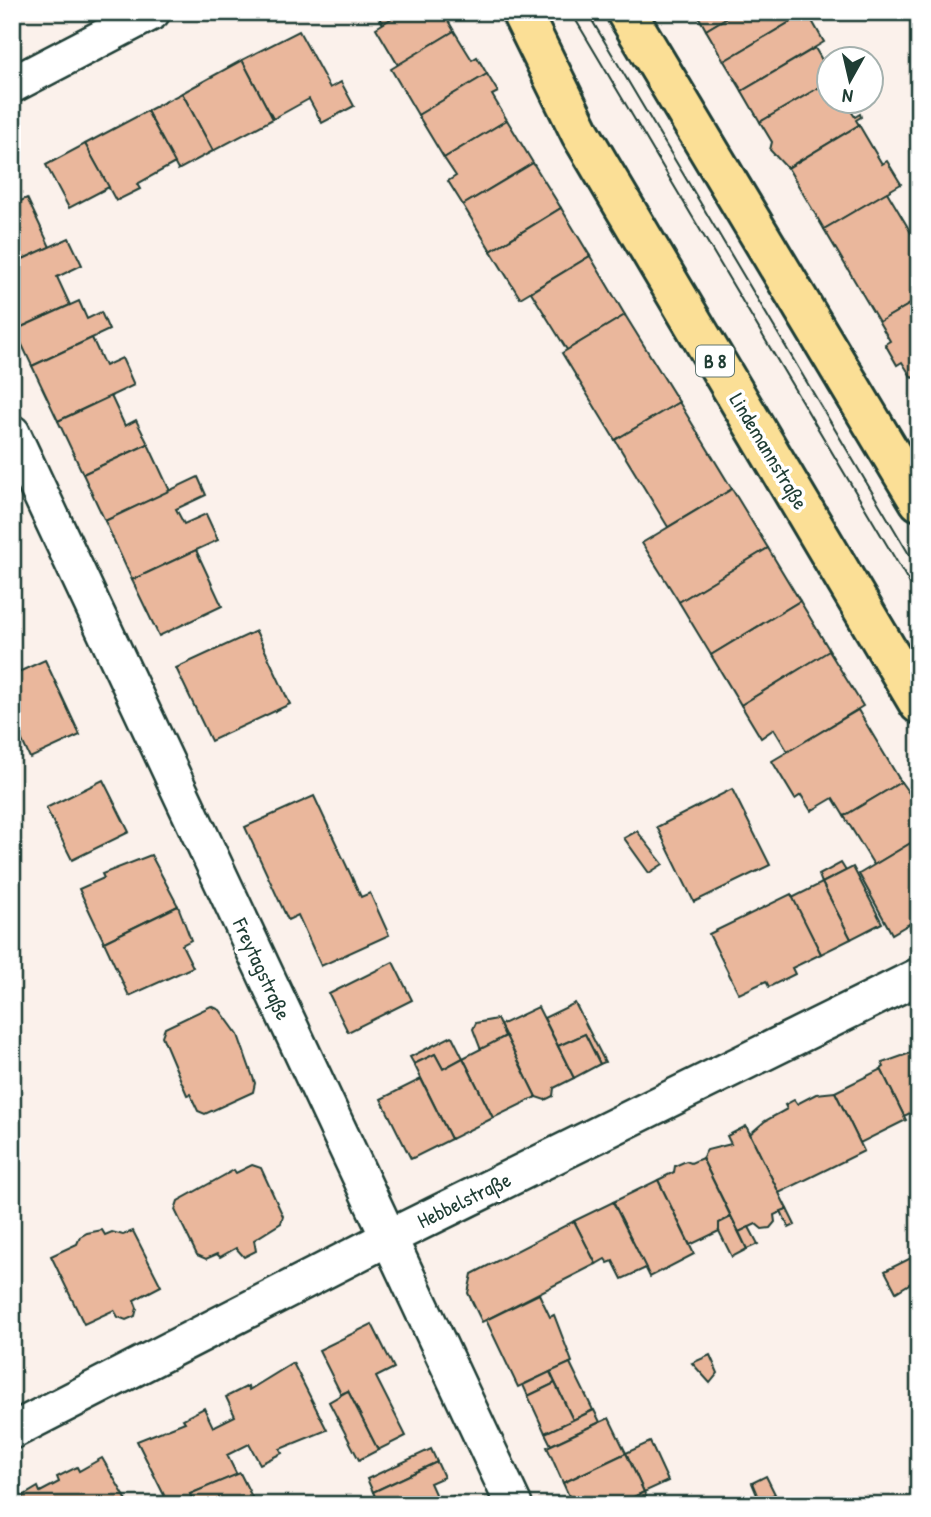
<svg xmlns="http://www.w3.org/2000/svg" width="931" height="1517" viewBox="0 0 931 1517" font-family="'Patrick Hand',sans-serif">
<rect width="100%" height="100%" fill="#fbf1eb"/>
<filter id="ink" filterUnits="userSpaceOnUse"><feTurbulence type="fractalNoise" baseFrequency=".0143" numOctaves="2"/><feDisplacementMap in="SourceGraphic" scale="14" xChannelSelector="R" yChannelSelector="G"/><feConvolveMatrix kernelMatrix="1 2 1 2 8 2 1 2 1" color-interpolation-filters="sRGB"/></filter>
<g filter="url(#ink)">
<g fill="#eab79c" stroke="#1f3d34" stroke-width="2">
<polygon points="376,12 402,12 383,24"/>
<polygon points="402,12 443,12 454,31 398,65 376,28"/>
<polygon points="696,12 736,12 706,30"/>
<polygon points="736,12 807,12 724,61 706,30"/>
<polygon points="807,12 824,42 742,91 724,61"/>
<polygon points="299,31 330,88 341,82 354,106 322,123 309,99 273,119 242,60"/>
<polygon points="454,31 472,60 477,57 487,74 418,115 391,69"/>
<polygon points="815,48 822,60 832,55 834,60 830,60 830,81 760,122 742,91"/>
<polygon points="242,60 273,119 213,151 182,93"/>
<polygon points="487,74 498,92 492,95 507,120 444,158 418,115"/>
<polygon points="830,81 830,102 845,102 855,117 860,114 861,117 856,120 859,125 787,168 770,150 772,142 760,122"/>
<polygon points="182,93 213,151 178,170 147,111"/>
<polygon points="147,111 175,163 137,184 140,189 116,201 85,144"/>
<polygon points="507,120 533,163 463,205 448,181 456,176 444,158"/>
<polygon points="859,125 882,164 887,161 901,184 824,229 788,168"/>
<polygon points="85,144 109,187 69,208 46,165"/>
<polygon points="533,163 561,208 491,251 463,205"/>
<polygon points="887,192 919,246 919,299 879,322 824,229"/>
<polygon points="27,198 50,247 12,264 12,205"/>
<polygon points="561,208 590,256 520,298 491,251"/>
<polygon points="69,238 82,265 57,277 70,305 15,330 12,324 12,264"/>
<polygon points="590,256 625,315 567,350 531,292"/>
<polygon points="919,299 919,374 912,378 902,362 897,365 885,344 890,341 879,322"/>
<polygon points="79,301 87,319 101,312 109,330 32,366 15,330"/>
<polygon points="625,315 679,402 615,440 562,353"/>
<polygon points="92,338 105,366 122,358 134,385 58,421 32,366"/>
<polygon points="111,396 125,426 136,420 148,444 83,474 58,421"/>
<polygon points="679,402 732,489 668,527 615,440"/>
<polygon points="148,444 170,491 105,521 83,474"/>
<polygon points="198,477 206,495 176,509 184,524 206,514 218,540 132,580 105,521"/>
<polygon points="732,489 768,548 679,602 642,543"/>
<polygon points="768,548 800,601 711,655 679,602"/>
<polygon points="196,550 222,606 159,636 132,580"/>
<polygon points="800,601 830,651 741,705 711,655"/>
<polygon points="256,631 290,704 211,741 176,668"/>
<polygon points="829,651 863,706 788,752 774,729 761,738 741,705"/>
<polygon points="45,660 80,735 30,758 12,719 12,675"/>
<polygon points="858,710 901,782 844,816 833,798 811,811 801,795 795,799 772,761"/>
<polygon points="103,780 129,832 72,860 46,808"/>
<polygon points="901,782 909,793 915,788 919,794 919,838 874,865 844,816"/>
<polygon points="732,789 770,865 694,902 657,827"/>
<polygon points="314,796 361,897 370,893 389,935 321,966 298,915 288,920 245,827"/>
<polygon points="637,831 663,864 649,873 624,838"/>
<polygon points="919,838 919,918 892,934 859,874"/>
<polygon points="151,855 178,906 104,942 79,889 104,878 102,874"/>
<polygon points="841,863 846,871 822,883 819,875"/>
<polygon points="853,867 882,923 851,939 822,883"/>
<polygon points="822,883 851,939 821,954 792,898"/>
<polygon points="791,894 821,954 792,968 795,974 769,987 766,981 739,994 709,934"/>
<polygon points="178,906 191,940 182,945 193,967 129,996 104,942"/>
<polygon points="393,962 412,1000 348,1032 329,994"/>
<polygon points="575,1003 605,1062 600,1064 585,1034 558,1046 544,1018"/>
<polygon points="211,1006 220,1010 238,1035 255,1083 253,1092 205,1114 198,1111 190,1094 187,1095 162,1036 165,1028"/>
<polygon points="538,1007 574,1078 554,1088 553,1096 545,1100 536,1097 500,1025"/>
<polygon points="497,1019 505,1036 481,1050 473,1029 476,1023"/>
<polygon points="585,1034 600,1064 574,1078 558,1046"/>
<polygon points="452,1036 463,1058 443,1069 435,1054 414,1064 410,1057"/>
<polygon points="506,1036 536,1097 493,1118 463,1058"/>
<polygon points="919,1050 919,1109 904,1116 881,1069 884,1067 882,1063"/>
<polygon points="435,1054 443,1069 463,1058 493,1118 451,1139 414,1064"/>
<polygon points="881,1069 906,1120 860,1143 835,1092"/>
<polygon points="421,1079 451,1139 411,1159 381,1099"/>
<polygon points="835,1092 864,1151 779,1193 750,1134 765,1121 787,1109 785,1105 794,1100 797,1104 816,1094"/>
<polygon points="746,1126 787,1209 774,1215 775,1222 770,1228 762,1229 756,1224 739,1232 702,1158 707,1150 731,1144 727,1136"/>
<polygon points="702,1158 731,1217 719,1223 719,1231 690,1245 658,1180 674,1172 675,1166 686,1161 691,1163"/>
<polygon points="252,1165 261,1168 283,1216 281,1223 254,1240 256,1251 244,1257 236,1248 220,1257 217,1254 206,1259 197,1255 175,1210 178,1201 234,1170 236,1173"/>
<polygon points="658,1180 694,1254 650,1277 613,1202"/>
<polygon points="613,1202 646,1268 622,1279 613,1261 608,1263 605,1259 596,1264 574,1221"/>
<polygon points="787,1209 795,1225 789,1228 781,1211"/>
<polygon points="731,1217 747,1249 732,1257 719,1231 719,1223"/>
<polygon points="574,1221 596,1264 482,1322 468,1293 472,1274"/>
<polygon points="749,1227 758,1244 747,1249 739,1232"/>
<polygon points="102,1230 105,1235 112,1232 123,1235 133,1231 161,1286 134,1300 137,1308 135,1316 126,1320 118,1317 114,1310 84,1324 51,1256 77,1244 80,1237 87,1233"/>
<polygon points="917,1255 919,1278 896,1292 885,1271"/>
<polygon points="539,1294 550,1317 554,1315 572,1362 518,1387 486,1320"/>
<polygon points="372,1324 394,1368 376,1377 406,1436 378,1450 348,1391 341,1394 319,1350"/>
<polygon points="710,1355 718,1373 710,1383 692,1363"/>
<polygon points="293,1363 327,1430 280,1449 282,1453 260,1464 249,1444 227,1455 237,1475 190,1494 192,1498 178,1505 169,1505 137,1441 185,1422 183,1419 204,1408 213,1427 235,1416 226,1397 248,1386 249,1390"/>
<polygon points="570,1363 593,1410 573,1420 550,1372"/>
<polygon points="550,1372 555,1383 528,1396 523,1385"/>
<polygon points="555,1383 573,1420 545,1433 528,1396"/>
<polygon points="348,1391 378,1450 359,1460 329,1402"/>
<polygon points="594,1410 600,1422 551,1445 545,1433"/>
<polygon points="609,1418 626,1453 563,1483 547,1447"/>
<polygon points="650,1442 668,1481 644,1492 626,1453"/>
<polygon points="431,1449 437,1462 373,1492 367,1479"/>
<polygon points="626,1453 644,1492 617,1505 573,1505 563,1483"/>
<polygon points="102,1458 129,1504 17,1505 20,1503 18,1499 38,1487 40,1492 59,1482 57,1477 77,1467 79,1471"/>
<polygon points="437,1462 444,1477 430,1483 439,1503 453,1496 457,1505 379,1505 373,1492"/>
<polygon points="240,1473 256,1505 178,1505 192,1498 190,1494"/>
<polygon points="766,1476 775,1494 760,1502 752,1483"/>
<polygon points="644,1492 650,1505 617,1505"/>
</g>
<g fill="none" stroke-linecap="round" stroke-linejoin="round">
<g stroke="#1f3d34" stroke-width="40">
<g id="minor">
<polyline points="12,85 152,12"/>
<polyline points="12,433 514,1505"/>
<polyline points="12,1431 388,1238 919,976"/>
</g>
</g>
<g stroke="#1f3d34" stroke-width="44">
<g id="primary">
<polyline points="521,12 581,134 919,704"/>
<polyline points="626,12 919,501"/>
</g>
</g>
<use href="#minor" stroke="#fff" stroke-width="35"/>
<use href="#primary" stroke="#fbdf96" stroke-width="38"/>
<g stroke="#1f3d34" stroke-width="2">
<polyline points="571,12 919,599"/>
<polyline points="587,12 919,571"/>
</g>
</g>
</g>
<g text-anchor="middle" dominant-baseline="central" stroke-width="7" stroke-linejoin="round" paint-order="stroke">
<rect fill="#fff" stroke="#627771" stroke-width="2" x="696" y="345.5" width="38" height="31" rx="5"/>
<g font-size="19" font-weight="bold" fill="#1f3d34">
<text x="715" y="361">B 8</text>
</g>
<g font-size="21" fill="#1f3d34" stroke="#fff">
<text transform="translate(769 451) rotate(59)">Lindemannstraße</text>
<text transform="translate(262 969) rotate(65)">Freytagstraße</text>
<text transform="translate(464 1200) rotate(-26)">Hebbelstraße</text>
</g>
</g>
<rect width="931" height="1517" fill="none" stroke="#fff" stroke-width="42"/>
<rect x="21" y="21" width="889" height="1475" fill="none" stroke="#1f3d34" stroke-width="2.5" filter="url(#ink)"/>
<g transform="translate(850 80) rotate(188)"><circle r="33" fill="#ffffff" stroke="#a5b1ae" stroke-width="2"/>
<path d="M0-5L12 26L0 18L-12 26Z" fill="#1f3d34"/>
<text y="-10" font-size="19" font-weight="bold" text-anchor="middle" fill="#1f3d34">N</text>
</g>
</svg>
